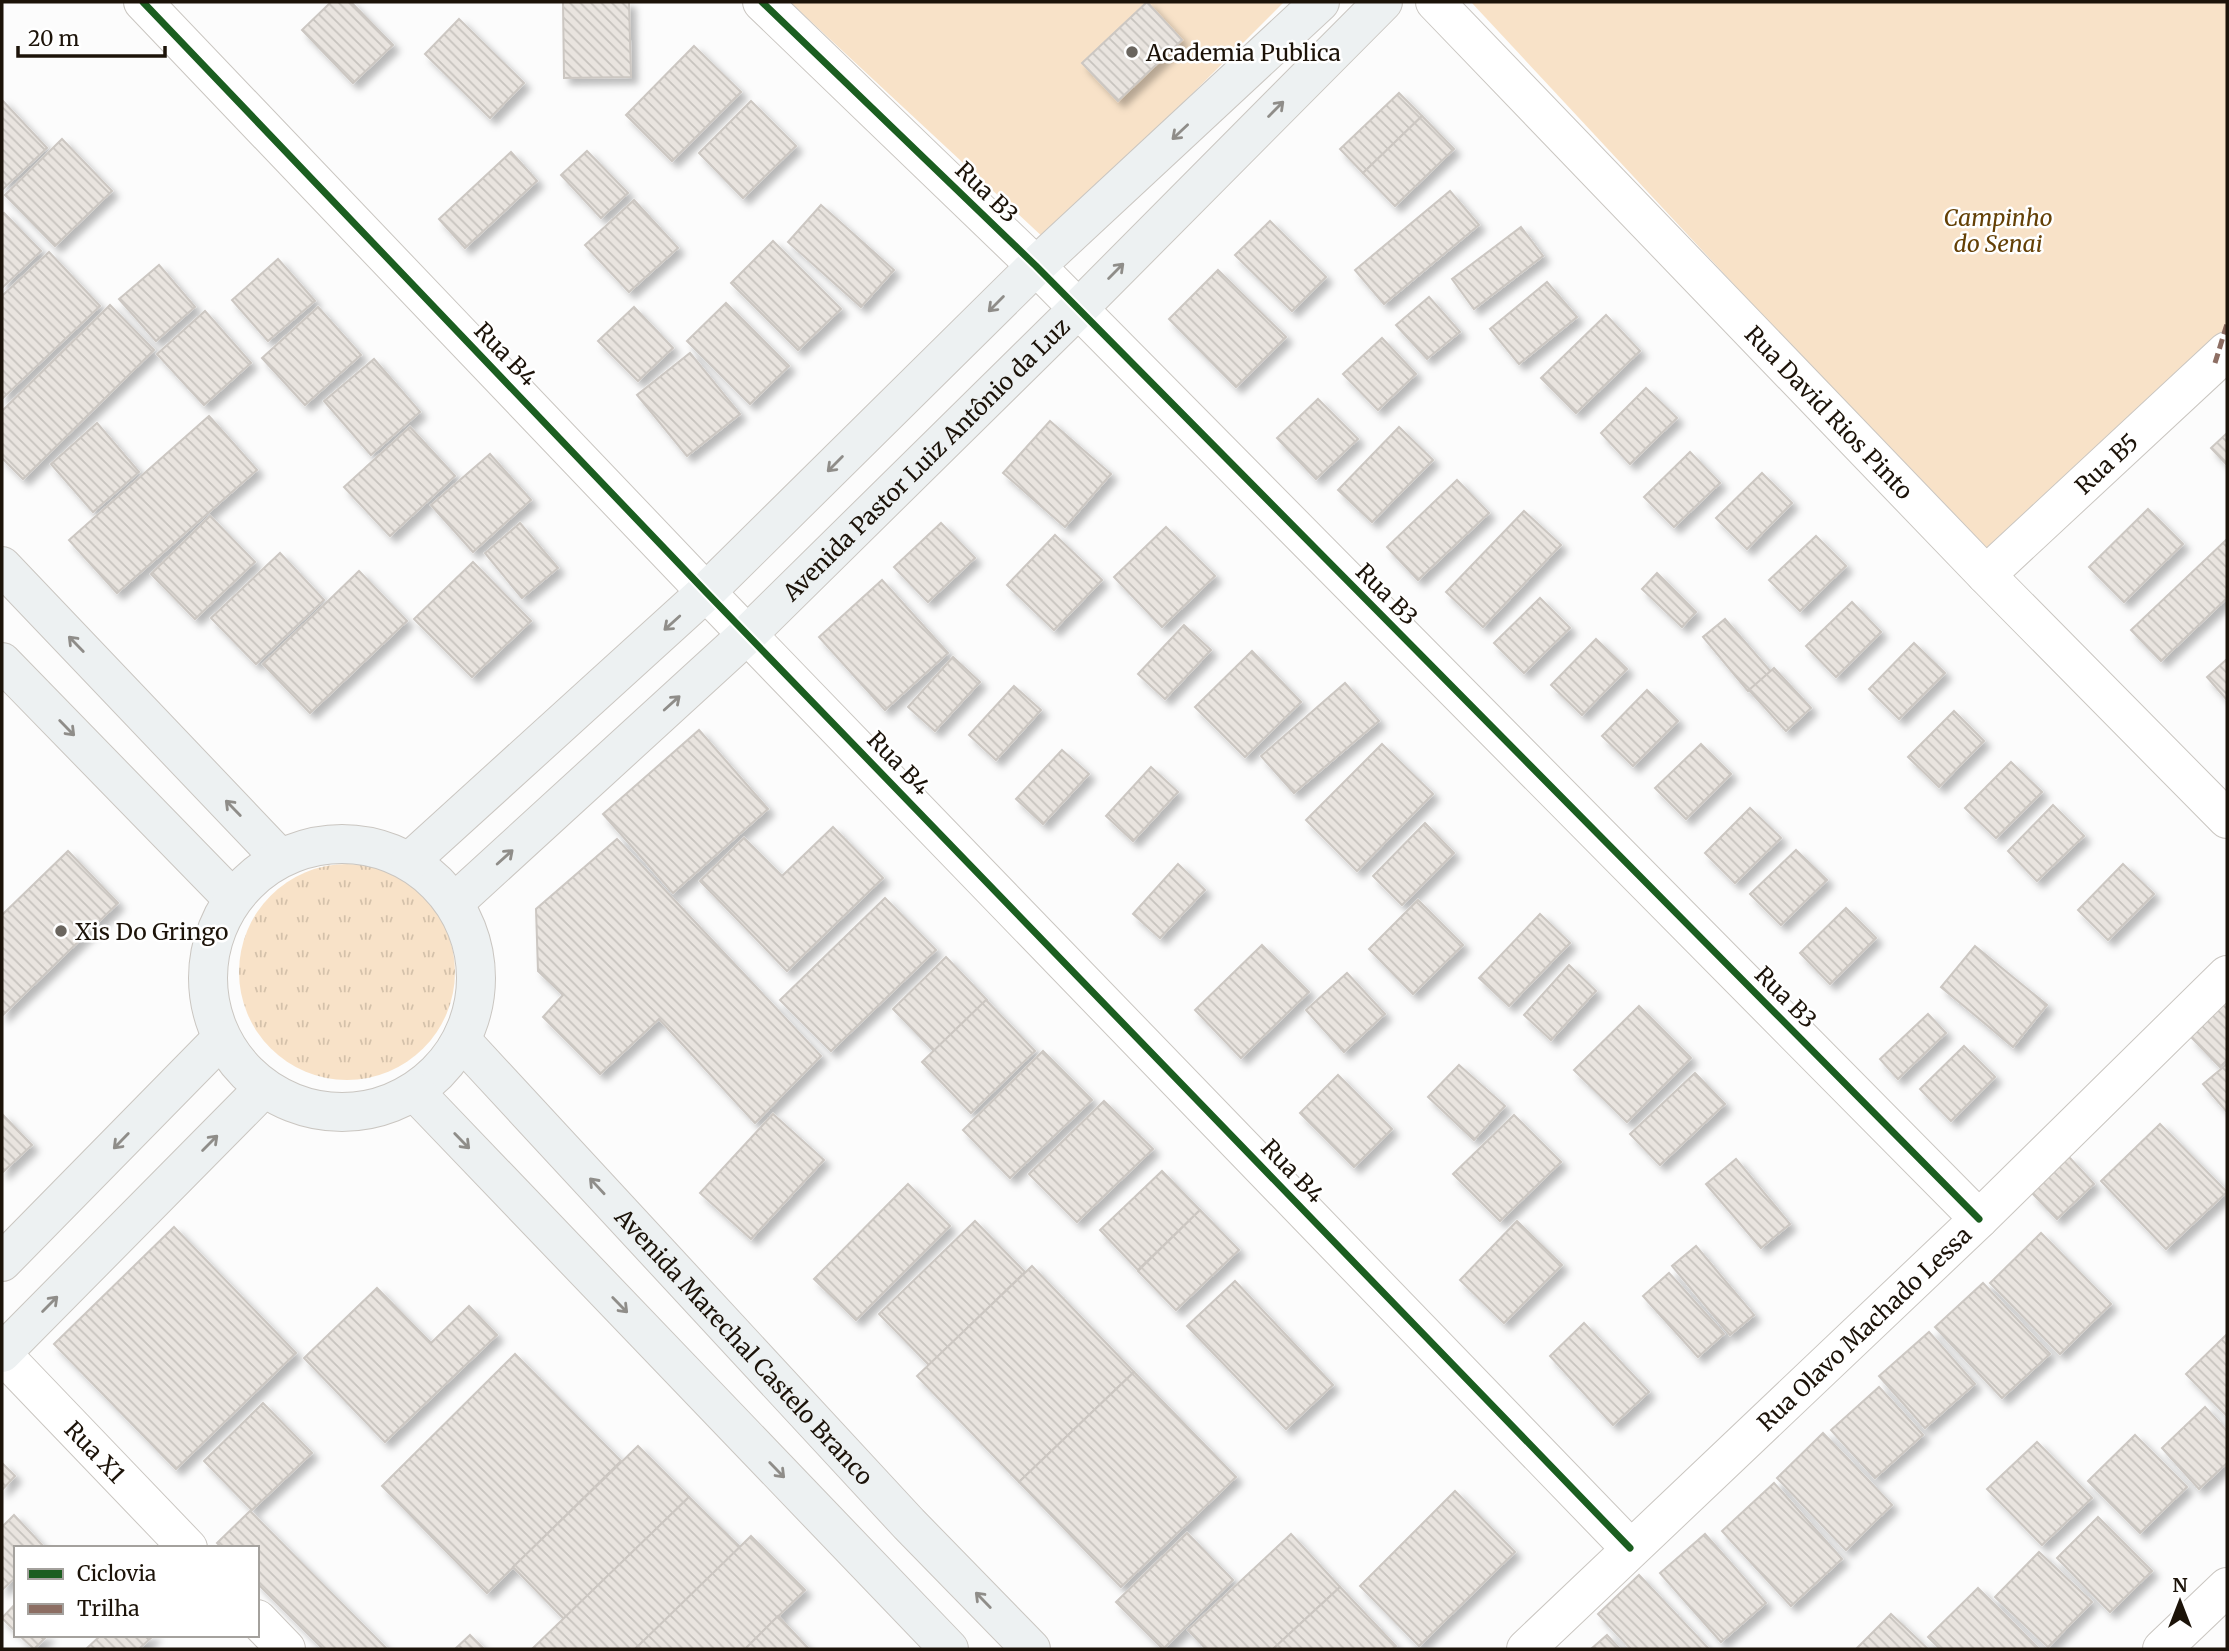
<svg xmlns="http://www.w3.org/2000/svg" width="2229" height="1651" viewBox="0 0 2229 1651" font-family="Merriweather,serif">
<defs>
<pattern id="grass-tufts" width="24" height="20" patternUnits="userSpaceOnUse" patternTransform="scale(1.75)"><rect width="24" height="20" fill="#f8e2c8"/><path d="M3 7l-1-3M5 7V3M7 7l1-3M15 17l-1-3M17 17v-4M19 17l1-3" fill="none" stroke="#d4c1aa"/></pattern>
<pattern id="building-back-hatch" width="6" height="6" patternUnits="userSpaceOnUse" patternTransform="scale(1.75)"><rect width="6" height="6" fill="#e9e4df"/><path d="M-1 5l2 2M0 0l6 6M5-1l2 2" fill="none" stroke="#c7c3be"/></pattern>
<filter id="shadow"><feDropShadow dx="6" dy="6" stdDeviation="3.5" flood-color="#0004"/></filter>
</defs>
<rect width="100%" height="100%" fill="#fcfcfc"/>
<circle fill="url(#grass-tufts)" cx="347" cy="972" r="108"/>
<g fill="#f8e2c8">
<polygon points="790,2 1284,2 1046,240"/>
<polygon points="1471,2 2227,2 2227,328 1984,553"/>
</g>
<g fill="url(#building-back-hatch)" stroke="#ccc7c2" stroke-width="2" filter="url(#shadow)">
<polygon points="331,2 351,2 393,45 353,83 302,30"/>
<polygon points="563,2 629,2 631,77 564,78"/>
<polygon points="1147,2 1182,40 1118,101 1082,63"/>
<polygon points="459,19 524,83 490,118 425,54"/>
<polygon points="694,46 741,92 672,161 626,115"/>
<polygon points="1399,93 1422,116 1363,173 1340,149"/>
<polygon points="2,100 47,148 2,190"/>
<polygon points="751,101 796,146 743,198 699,153"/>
<polygon points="1422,116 1454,149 1395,206 1363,173"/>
<polygon points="62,139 112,191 55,246 5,195"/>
<polygon points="587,151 628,193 601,218 561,175"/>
<polygon points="511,152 537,181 465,248 439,219"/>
<polygon points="1450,191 1479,225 1384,304 1355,270"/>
<polygon points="634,200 678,248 629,292 585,245"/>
<polygon points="821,205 894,270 861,307 788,242"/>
<polygon points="4,213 41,251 2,288 2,215"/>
<polygon points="1270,221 1326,277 1292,311 1235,255"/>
<polygon points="1521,227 1543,256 1474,309 1452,279"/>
<polygon points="773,241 841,309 798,350 731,283"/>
<polygon points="49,252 100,306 2,399 2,296"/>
<polygon points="278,259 315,301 268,341 232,300"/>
<polygon points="159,265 195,307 156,341 119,299"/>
<polygon points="1218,270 1286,337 1236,387 1169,319"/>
<polygon points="1547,282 1577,317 1519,364 1490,329"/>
<polygon points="1429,297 1460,332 1427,359 1396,325"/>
<polygon points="726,303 789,366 750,404 687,341"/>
<polygon points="110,305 154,350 23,479 2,458 2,411"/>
<polygon points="318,307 361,355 305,405 262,358"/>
<polygon points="634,307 673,348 638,381 598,341"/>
<polygon points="205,311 251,363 204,405 157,354"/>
<polygon points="1606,315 1640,351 1576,413 1541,378"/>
<polygon points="1382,338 1416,374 1378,410 1343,374"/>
<polygon points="690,353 740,414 687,456 637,395"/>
<polygon points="374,359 420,412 371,455 324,401"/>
<polygon points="1646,388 1677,418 1630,464 1601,433"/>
<polygon points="1318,399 1358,439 1316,479 1277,438"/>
<polygon points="209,416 257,470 117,593 69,540"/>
<polygon points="1050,421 1111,474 1065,527 1003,473"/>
<polygon points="97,423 139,472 93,512 51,464"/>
<polygon points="410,427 455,476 390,536 344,487"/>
<polygon points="1399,427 1433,460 1372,522 1338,490"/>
<polygon points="2227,433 2227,465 2211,448"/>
<polygon points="1690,452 1720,483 1674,527 1644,497"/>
<polygon points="490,454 531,500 473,552 431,505"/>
<polygon points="1762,473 1792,503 1747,549 1716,518"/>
<polygon points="1457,480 1489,513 1418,580 1387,547"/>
<polygon points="2148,509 2183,544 2124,602 2089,567"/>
<polygon points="1524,511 1561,545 1483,627 1446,592"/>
<polygon points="210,516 255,562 195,619 151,574"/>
<polygon points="520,523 558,568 522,598 485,553"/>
<polygon points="941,523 975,558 928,602 894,567"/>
<polygon points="1166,527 1215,576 1162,627 1114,577"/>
<polygon points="1055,535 1102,580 1054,630 1007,585"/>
<polygon points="1816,536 1846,566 1800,611 1769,580"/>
<polygon points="2227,539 2227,598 2161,661 2131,630"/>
<polygon points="280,553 324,600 256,664 211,618"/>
<polygon points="473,562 531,621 472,677 414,619"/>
<polygon points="359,571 407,621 310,713 263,664"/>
<polygon points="1657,573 1696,612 1682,627 1642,589"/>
<polygon points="882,580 948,653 885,710 819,637"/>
<polygon points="1540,598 1570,628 1524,673 1494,643"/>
<polygon points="1852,602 1881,632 1836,677 1806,646"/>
<polygon points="1725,619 1771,672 1748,691 1703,637"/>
<polygon points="1184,625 1211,650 1165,699 1138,674"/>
<polygon points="1596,639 1627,669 1582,715 1551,685"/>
<polygon points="1914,643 1945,673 1899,719 1869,689"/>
<polygon points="1252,651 1301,702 1245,757 1195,707"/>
<polygon points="953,657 980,682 935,731 908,707"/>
<polygon points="2227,659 2227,700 2207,677"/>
<polygon points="1774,668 1811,708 1786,731 1749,690"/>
<polygon points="1345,683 1379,721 1294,793 1261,756"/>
<polygon points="1014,686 1041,710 996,760 969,735"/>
<polygon points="1647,690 1678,721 1633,766 1602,736"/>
<polygon points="1954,711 1984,741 1939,787 1908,757"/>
<polygon points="699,730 768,809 673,893 603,814"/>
<polygon points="1382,744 1433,794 1357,871 1306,820"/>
<polygon points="1701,744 1731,774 1686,819 1655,788"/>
<polygon points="1062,750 1089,774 1043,824 1016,799"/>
<polygon points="2011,762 2042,792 1996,838 1965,808"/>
<polygon points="1151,767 1178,792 1133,841 1106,816"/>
<polygon points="2053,805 2084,836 2037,881 2008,851"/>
<polygon points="1750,808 1781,838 1735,883 1705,853"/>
<polygon points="1425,823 1454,853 1402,905 1373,876"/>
<polygon points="833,827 883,878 787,971 700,881 744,838 782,876"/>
<polygon points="617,839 821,1056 755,1123 659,1019 600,1074 543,1017 563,995 538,971 536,909"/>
<polygon points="1796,850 1827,880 1781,925 1750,894"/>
<polygon points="68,851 118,903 2,1016 2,915"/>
<polygon points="1178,864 1205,890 1160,938 1133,914"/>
<polygon points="2123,864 2154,894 2108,940 2078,910"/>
<polygon points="885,898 936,950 831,1051 780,1000"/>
<polygon points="1418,900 1463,945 1413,994 1369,949"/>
<polygon points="1846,908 1876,938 1830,984 1800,953"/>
<polygon points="1540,914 1570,943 1509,1006 1479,978"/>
<polygon points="1262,945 1309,992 1241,1058 1195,1010"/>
<polygon points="1975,946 2047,1005 2013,1047 1941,987"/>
<polygon points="946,957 987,1000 934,1051 893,1009"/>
<polygon points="1569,965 1596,991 1551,1040 1524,1015"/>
<polygon points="1347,973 1385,1014 1344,1052 1306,1010"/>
<polygon points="986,1000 1035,1051 971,1113 922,1062"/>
<polygon points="2227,1001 2227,1060 2220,1067 2191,1037"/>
<polygon points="1639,1006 1691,1058 1627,1122 1574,1070"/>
<polygon points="1928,1014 1946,1033 1898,1079 1880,1059"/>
<polygon points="1964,1046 1995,1077 1951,1121 1920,1089"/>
<polygon points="1043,1051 1092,1100 1010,1178 963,1130"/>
<polygon points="2227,1064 2227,1112 2203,1084"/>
<polygon points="1459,1065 1505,1106 1474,1140 1428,1097"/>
<polygon points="1695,1073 1725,1104 1660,1165 1630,1134"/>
<polygon points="1338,1075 1392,1129 1354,1167 1300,1113"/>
<polygon points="1104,1101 1153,1149 1077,1222 1029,1174"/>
<polygon points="2,1114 32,1145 2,1173"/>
<polygon points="773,1114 824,1160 751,1239 700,1193"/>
<polygon points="1514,1115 1561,1162 1500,1221 1453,1174"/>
<polygon points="2160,1124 2227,1192 2166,1249 2101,1181"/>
<polygon points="2069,1157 2094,1184 2057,1219 2032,1193"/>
<polygon points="1736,1159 1790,1224 1761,1248 1706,1184"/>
<polygon points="1162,1171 1200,1210 1138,1270 1100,1230"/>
<polygon points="908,1184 950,1226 856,1320 814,1279"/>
<polygon points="1200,1210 1239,1250 1176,1310 1138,1271"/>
<polygon points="975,1221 1025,1272 929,1365 879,1314"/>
<polygon points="1517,1221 1562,1265 1504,1323 1460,1280"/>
<polygon points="174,1227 296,1353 176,1469 54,1344"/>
<polygon points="2041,1233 2111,1304 2060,1354 1990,1283"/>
<polygon points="1696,1246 1754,1315 1730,1335 1672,1266"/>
<polygon points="1032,1266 1134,1372 1019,1482 917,1376"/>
<polygon points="1669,1273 1724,1334 1698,1357 1643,1296"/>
<polygon points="1235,1281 1333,1385 1286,1429 1187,1326"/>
<polygon points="1983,1283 2050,1354 2002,1398 1935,1327"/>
<polygon points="377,1288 431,1343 469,1306 497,1335 385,1442 304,1358"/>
<polygon points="1584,1323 1649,1392 1613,1425 1550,1356"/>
<polygon points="1929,1332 1975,1384 1925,1428 1879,1376"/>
<polygon points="2227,1334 2227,1416 2186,1374"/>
<polygon points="515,1354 621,1461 487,1593 382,1486"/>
<polygon points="1134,1372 1236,1477 1121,1587 1019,1482"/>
<polygon points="1879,1387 1923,1435 1875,1478 1831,1430"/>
<polygon points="263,1403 312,1453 252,1510 204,1461"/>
<polygon points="2205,1407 2227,1431 2227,1463 2199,1489 2162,1448"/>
<polygon points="1823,1433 1892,1505 1846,1550 1777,1478"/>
<polygon points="2135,1435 2187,1487 2140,1533 2088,1481"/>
<polygon points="2037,1442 2092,1498 2042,1545 1987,1489"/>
<polygon points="638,1446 689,1497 564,1619 513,1567"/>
<polygon points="2,1463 15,1476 2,1490"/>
<polygon points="1774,1483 1842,1559 1791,1606 1722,1531"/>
<polygon points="1455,1491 1515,1552 1419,1646 1360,1586"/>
<polygon points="689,1497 741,1548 635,1649 532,1649"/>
<polygon points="250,1511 387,1649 323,1649 257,1583 257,1548 222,1548 217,1543"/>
<polygon points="14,1515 45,1548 16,1548 16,1577 2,1590 2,1527"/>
<polygon points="2098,1517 2152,1571 2110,1612 2057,1558"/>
<polygon points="1187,1533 1233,1580 1163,1649 1116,1602"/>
<polygon points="1291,1534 1340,1587 1273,1649 1206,1649 1188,1630"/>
<polygon points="1705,1534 1766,1603 1721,1642 1660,1573"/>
<polygon points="751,1536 805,1590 745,1649 635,1649"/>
<polygon points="2039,1552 2092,1602 2048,1647 1995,1597"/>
<polygon points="1639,1575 1709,1649 1631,1649 1598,1614"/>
<polygon points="1340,1587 1396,1646 1392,1649 1273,1649"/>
<polygon points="1978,1588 2039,1649 1940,1649 1928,1637"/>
<polygon points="16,1603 16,1632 2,1618"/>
<polygon points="1891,1614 1928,1649 1856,1649"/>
<polygon points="778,1616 809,1649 745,1649"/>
<polygon points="19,1635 48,1635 34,1649"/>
<polygon points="101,1635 154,1635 139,1649 86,1649"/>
<polygon points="470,1635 484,1649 455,1649"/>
<polygon points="1607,1635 1620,1649 1591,1649"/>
</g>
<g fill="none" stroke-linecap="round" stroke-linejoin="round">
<g stroke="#cac6c1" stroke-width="40">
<g id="street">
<polyline points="143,2 706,592 1630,1548"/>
<polyline points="762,2 1036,266 1979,1219"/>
<path id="s1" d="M1435,2L1986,575L2227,819"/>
<path id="s2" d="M1986,575L2227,351"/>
<path id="s3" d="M2,1354L188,1548"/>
<polyline points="257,1619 286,1649"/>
<path id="s4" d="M1526,1649L1979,1219L2227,975"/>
<polyline points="2162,1649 2227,1587"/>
</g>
</g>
<g stroke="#cac6c1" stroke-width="40">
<g id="secondary">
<polyline points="2,566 280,858"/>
<polyline points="2,662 232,898"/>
<circle cx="342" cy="978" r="134"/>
<polyline points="410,861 706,592 1036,266 1320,2"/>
<path id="s5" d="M454,903L748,634L1078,309L1383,2"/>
<path id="s6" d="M462,1041L909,1524L1031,1649"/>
<polyline points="415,1092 949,1649"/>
<polyline points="2,1262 220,1040"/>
<polyline points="2,1353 263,1089"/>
</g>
</g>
<use href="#street" stroke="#fff" stroke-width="38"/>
<use href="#secondary" stroke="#edf1f2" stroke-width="38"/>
<polyline stroke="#8d6e63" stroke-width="5" stroke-dasharray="10 5" stroke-linecap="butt" points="2215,363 2227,324"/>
<g stroke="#fff" stroke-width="11">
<g id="cycleway">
<polyline points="143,2 706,592 1630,1548"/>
<polyline points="762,2 1036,266 1979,1219"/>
</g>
</g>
<use href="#cycleway" stroke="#1b5e20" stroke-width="7"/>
</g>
<defs><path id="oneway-shaft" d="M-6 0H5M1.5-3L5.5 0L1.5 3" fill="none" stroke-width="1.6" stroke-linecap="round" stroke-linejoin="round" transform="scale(1.75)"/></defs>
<g stroke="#8f8d89">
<use href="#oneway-shaft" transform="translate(1276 109) rotate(-45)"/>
<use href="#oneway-shaft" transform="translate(1180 132) rotate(137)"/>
<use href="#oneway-shaft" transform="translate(1116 271) rotate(-45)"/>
<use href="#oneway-shaft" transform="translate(996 304) rotate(135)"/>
<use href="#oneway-shaft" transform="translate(835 464) rotate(135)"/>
<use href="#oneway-shaft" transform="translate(672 623) rotate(138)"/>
<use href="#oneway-shaft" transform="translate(76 644) rotate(-134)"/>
<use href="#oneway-shaft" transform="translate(672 703) rotate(-42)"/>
<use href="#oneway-shaft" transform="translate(67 728) rotate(46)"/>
<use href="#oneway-shaft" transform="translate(233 808) rotate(-134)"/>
<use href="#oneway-shaft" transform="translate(505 857) rotate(-42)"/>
<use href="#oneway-shaft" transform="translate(121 1141) rotate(134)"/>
<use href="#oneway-shaft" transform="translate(462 1141) rotate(46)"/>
<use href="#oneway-shaft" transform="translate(210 1143) rotate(-45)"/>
<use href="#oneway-shaft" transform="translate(597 1186) rotate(-133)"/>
<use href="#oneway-shaft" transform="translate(50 1304) rotate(-45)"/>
<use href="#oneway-shaft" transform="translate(620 1305) rotate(46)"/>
<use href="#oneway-shaft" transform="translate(777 1470) rotate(46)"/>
<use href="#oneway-shaft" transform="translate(983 1600) rotate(-134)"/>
</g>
<g fill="#6a655e" stroke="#fff" stroke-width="2.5">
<circle cx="1132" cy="52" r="7"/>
<circle cx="61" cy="931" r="7"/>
</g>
<g text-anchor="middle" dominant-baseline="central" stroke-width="5" stroke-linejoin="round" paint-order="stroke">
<g font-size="23" fill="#1c1309" stroke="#fff" text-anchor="start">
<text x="1146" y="52">Academia Publica</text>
<text x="75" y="931">Xis Do Gringo</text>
</g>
<g font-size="23" fill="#1c1309" stroke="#fff">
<text transform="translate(987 192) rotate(44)">Rua B3</text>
<text transform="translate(506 354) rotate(46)">Rua B4</text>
<text stroke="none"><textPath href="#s1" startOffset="569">Rua David Rios Pinto</textPath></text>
<text stroke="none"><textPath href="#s5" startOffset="648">Avenida Pastor Luiz Antônio da Luz</textPath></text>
<text stroke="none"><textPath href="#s2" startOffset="164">Rua B5</textPath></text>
<text transform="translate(1387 594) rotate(45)">Rua B3</text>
<text transform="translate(899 763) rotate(46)">Rua B4</text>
<text transform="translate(1786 997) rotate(45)">Rua B3</text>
<text transform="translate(1293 1171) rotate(46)">Rua B4</text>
<text stroke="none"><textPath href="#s4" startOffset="466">Rua Olavo Machado Lessa</textPath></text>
<text stroke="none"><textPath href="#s6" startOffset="416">Avenida Marechal Castelo Branco</textPath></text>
<text stroke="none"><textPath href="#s3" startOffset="135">Rua X1</textPath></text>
</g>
<g font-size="23" font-style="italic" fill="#644006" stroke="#fff">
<text x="1998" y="217">Campinho<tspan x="1998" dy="26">do Senai</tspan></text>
</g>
</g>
<rect width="2229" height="1651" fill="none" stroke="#1c1309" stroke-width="7"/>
<rect x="14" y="1546" width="245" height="91" fill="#ffffff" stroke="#a4a19d" stroke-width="2"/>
<rect x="28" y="1569" width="35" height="10" fill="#1b5e20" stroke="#a4a19d" stroke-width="2"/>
<text x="77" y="1581" font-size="21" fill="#1c1309">Ciclovia</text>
<rect x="28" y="1604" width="35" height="10" fill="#8d6e63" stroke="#a4a19d" stroke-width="2"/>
<text x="77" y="1616" font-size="21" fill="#1c1309">Trilha</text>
<g transform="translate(2180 1602)" stroke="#ffffff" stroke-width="5" paint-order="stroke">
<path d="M0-5L12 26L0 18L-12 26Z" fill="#1c1309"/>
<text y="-10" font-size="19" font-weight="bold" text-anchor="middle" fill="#1c1309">N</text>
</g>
<path d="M18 46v10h147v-10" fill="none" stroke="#1c1309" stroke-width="3.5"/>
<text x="28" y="46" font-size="21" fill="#1c1309" stroke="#ffffff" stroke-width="5" paint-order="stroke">20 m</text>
</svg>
